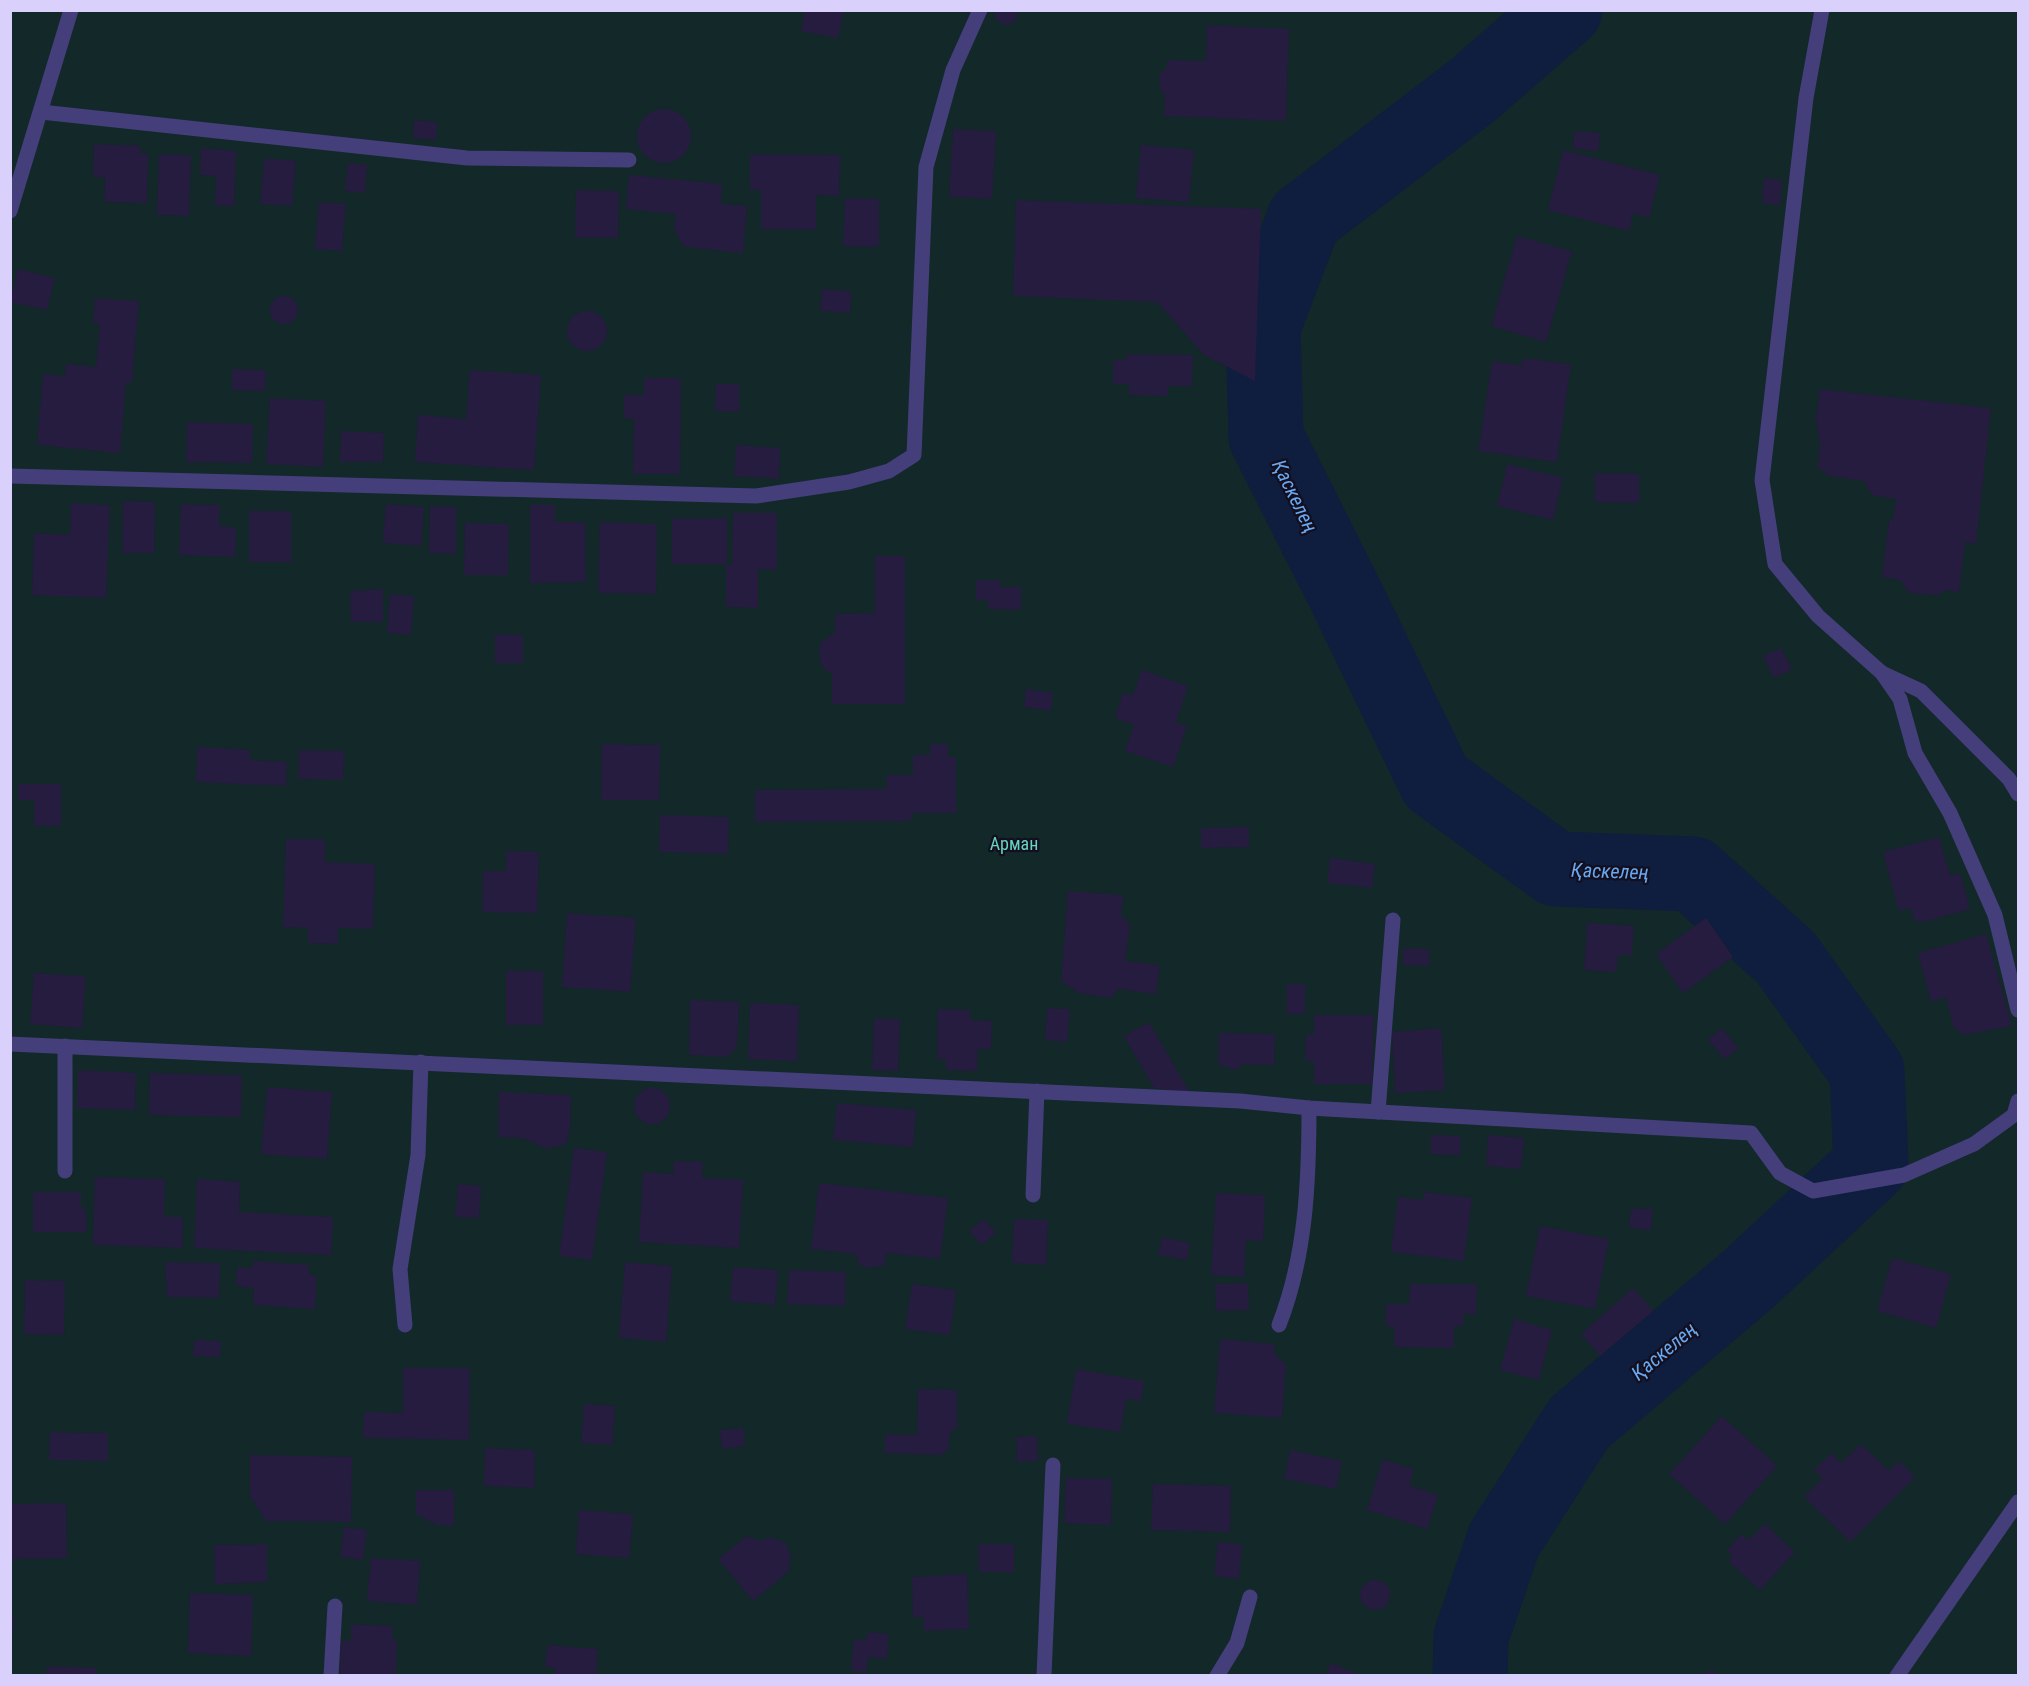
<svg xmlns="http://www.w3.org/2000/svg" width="2029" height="1686" viewBox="0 0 2029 1686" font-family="'Roboto Condensed',sans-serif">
<rect width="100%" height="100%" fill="#130f1f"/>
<rect fill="#122829" x="11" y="11" width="2007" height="1664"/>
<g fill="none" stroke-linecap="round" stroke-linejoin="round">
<polyline stroke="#0f1d3e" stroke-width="75" points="1470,1676 1471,1637 1504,1540 1579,1423 1751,1277 1871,1165 1867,1071 1786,958 1693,874 1556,869 1436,782 1348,600 1266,437 1263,327 1304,219 1473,90 1565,10"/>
</g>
<g fill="#261c3f">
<polygon points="805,10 844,10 838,38 801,31"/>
<polygon points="995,10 1017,10 1017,18 1013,23 1006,25 996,20"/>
<polygon points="1207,25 1289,29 1286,121 1164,116 1165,95 1160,89 1159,75 1167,67 1167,60 1206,61"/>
<circle cx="664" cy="136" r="27"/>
<polygon points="414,120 437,122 436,140 413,138"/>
<polygon points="953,129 996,131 992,199 949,197"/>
<polygon points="1574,131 1600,133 1598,151 1573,149"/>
<polygon points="94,144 141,146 140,153 148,154 147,203 104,202 105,178 93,177"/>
<polygon points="1141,145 1194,150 1189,202 1136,198"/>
<polygon points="201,148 236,151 234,206 215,206 216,176 200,175"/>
<polygon points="1563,150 1660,175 1649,218 1633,213 1629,231 1548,210"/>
<polygon points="159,154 191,155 189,216 157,215"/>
<polygon points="750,154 840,155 839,196 816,195 816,230 761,229 761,190 750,190"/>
<polygon points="264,158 296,161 292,206 260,204"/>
<polygon points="348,163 367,165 365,193 345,191"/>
<polygon points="629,175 722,184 721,204 747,206 743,253 684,247 674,229 676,214 626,209"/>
<polygon points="1764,178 1782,180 1780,205 1762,203"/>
<polygon points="576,190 619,191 618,238 575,238"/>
<polygon points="845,198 879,199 879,247 843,246"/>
<polygon points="1016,200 1261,209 1255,381 1204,355 1157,302 1013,296"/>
<polygon points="319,202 346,204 342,251 315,249"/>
<polygon points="1517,236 1572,251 1546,342 1491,326"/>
<polygon points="18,269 55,278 47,310 10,302"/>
<polygon points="822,289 851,291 850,313 820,311"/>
<circle cx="284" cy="310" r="14"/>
<polygon points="95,298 139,301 132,382 126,382 120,453 37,445 43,374 65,376 66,364 96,367 100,324 93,323"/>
<circle cx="587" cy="331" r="20"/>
<polygon points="1127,354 1193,355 1192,386 1168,386 1168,396 1129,395 1129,384 1113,384 1113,360 1126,360"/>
<polygon points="1523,358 1571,364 1557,462 1478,451 1492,361 1522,365"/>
<polygon points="232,369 266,370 265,391 232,390"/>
<polygon points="470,370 541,375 534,470 415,462 418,415 466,419"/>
<polygon points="644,378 681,378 680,474 633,474 634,419 624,418 624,395 644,395"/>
<polygon points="716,384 739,384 739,412 715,411"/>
<polygon points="1820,389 1991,408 1976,544 1965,542 1959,592 1944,590 1939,595 1909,593 1900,580 1882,577 1889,520 1893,520 1896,499 1872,495 1864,481 1829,476 1818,468 1820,443 1816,421"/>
<polygon points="270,398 326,401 323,467 266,464"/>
<polygon points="187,422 253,424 252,463 186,462"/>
<polygon points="341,431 384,433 383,462 340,462"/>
<polygon points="736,445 780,448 779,479 734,476"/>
<polygon points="1507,464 1563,478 1553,520 1497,506"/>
<polygon points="1595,473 1639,474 1639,503 1595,502"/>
<polygon points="123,501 155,502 154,553 122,553"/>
<polygon points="71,503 110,505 106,598 32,595 34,533 70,535"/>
<polygon points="181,504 220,505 219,526 236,528 235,557 179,555"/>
<polygon points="386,504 424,507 421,546 383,543"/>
<polygon points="530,505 555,505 555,522 585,522 586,582 530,583"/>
<polygon points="430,506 456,507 456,554 429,553"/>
<rect x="249" y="511" width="42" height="51"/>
<polygon points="733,513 777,513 777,570 758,569 758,608 726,607 726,565 732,565"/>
<polygon points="727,518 727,564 672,564 672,519"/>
<polygon points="600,522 657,524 656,594 598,593"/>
<polygon points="465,523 509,524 508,575 464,575"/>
<polygon points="875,556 905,556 905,704 832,704 832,673 825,670 820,660 819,648 823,640 835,633 835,614 875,613"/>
<polygon points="976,580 1000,580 1000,587 1021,587 1021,610 988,609 988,600 976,600"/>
<polygon points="383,589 383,622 351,622 350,591"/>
<polygon points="390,594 414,596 411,635 387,633"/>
<polygon points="495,634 523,635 523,663 495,663"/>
<polygon points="1781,648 1792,669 1774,678 1763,656"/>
<polygon points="1142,670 1188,686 1176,722 1187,726 1173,767 1125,751 1134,725 1115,718 1123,693 1133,695"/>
<polygon points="1026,689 1053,693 1051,711 1024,707"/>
<polygon points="602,744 660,745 659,800 601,800"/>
<polygon points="930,744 948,744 948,757 956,757 956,813 911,813 911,821 755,822 755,790 887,789 887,775 913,775 913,755 930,755"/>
<polygon points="197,747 250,750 250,760 287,762 286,786 196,782"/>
<polygon points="299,750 344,751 343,780 298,779"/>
<polygon points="18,784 61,784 61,826 34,826 34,800 18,800"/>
<polygon points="660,815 729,817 728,854 659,852"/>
<polygon points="1249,827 1249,847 1201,848 1201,828"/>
<polygon points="1939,837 1950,876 1960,873 1970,909 1923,922 1914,920 1911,908 1899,911 1883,852"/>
<polygon points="286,839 325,839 325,862 375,864 373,929 338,928 338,944 308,943 308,928 283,927"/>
<polygon points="506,851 539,852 537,913 482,912 483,871 506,871"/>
<polygon points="1330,858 1375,864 1372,888 1327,883"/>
<polygon points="1068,891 1123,895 1121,916 1130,924 1125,961 1160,965 1156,994 1119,989 1110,998 1079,993 1061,981"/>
<polygon points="567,913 636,918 630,992 562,987"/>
<polygon points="1706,918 1733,957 1683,993 1656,954"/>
<polygon points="1587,923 1634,926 1632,955 1618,955 1616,972 1584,970"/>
<polygon points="1986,934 2012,1026 1964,1035 1954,1028 1946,997 1931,1002 1918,953"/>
<polygon points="1403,948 1429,949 1429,966 1403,965"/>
<rect x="506" y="971" width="37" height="54"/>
<polygon points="34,973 86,976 82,1028 30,1024"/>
<rect x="1287" y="984" width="18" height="30"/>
<polygon points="690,1000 739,1002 737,1046 728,1057 689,1055"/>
<polygon points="750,1003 799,1005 797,1061 748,1059"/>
<polygon points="1047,1008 1070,1009 1067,1042 1045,1040"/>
<polygon points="938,1009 970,1010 970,1020 992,1021 991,1049 978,1049 977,1071 946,1070 946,1060 937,1059"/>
<polygon points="1314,1015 1374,1015 1372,1084 1314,1084 1314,1061 1305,1061 1306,1035 1314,1035"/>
<polygon points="874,1019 900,1019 898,1071 872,1070"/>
<polygon points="1149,1022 1190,1093 1154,1088 1124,1036"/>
<polygon points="1441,1028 1445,1090 1395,1093 1392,1032"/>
<polygon points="1722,1028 1738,1048 1724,1059 1708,1039"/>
<polygon points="1219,1033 1275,1034 1274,1065 1245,1064 1235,1070 1218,1064"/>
<polygon points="78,1070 136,1073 135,1110 77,1108"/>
<polygon points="150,1073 242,1075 241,1117 149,1115"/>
<polygon points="267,1087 332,1092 327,1159 261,1154"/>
<circle cx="652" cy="1106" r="18"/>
<polygon points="499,1092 571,1095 570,1130 566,1144 547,1149 523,1138 498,1137"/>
<polygon points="837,1103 916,1110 913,1147 833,1140"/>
<polygon points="1431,1135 1461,1136 1460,1155 1431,1154"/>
<polygon points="1488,1135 1524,1138 1521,1169 1486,1166"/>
<polygon points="574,1148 607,1152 592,1260 559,1256"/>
<polygon points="674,1161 703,1162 702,1178 743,1180 739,1248 639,1242 643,1172 673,1174"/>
<polygon points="95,1177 165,1179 164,1217 183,1217 182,1248 93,1245"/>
<polygon points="197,1179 240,1182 239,1212 333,1217 331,1255 194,1248"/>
<polygon points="819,1183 948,1198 940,1259 886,1253 885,1265 868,1268 859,1264 855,1254 811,1249"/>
<polygon points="458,1184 481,1186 479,1218 455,1217"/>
<polygon points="33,1192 81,1192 81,1209 86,1209 86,1232 33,1232"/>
<polygon points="1424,1192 1472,1198 1464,1261 1391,1252 1398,1197 1423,1200"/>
<polygon points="1216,1193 1265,1195 1263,1241 1246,1240 1244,1277 1211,1275"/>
<polygon points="1631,1208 1653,1209 1651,1230 1629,1228"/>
<polygon points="984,1219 996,1233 981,1245 969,1231"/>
<polygon points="1014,1219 1048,1220 1046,1265 1012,1263"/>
<polygon points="1540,1226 1609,1239 1595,1309 1526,1296"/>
<polygon points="1162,1237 1190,1243 1187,1260 1158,1255"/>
<polygon points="1892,1258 1951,1274 1936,1328 1877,1311"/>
<polygon points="253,1261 309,1265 308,1273 317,1277 315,1309 253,1305 254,1288 236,1286 237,1268 253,1268"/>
<polygon points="165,1262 220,1263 219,1298 167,1297"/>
<polygon points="625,1262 672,1266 666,1342 619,1338"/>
<polygon points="733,1267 778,1270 775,1305 730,1301"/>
<polygon points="789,1270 846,1272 845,1306 787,1304"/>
<polygon points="25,1280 65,1281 64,1335 24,1334"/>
<polygon points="1248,1283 1249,1310 1216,1311 1215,1284"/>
<polygon points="912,1284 956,1290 950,1335 905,1329"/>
<polygon points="1410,1284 1477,1284 1476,1314 1463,1314 1463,1326 1454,1326 1454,1348 1394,1347 1394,1326 1386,1326 1386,1304 1409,1304"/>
<polygon points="1633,1288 1653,1311 1600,1356 1581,1334"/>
<polygon points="1514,1319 1552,1330 1539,1380 1500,1370"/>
<polygon points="1220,1339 1275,1344 1274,1354 1286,1364 1282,1418 1214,1413"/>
<polygon points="194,1340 221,1341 220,1357 193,1356"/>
<polygon points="403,1368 470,1368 469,1440 363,1438 364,1412 403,1413"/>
<polygon points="1076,1369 1144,1381 1141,1401 1126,1399 1120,1432 1067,1424"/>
<polygon points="918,1389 957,1390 957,1429 951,1429 948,1450 941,1455 885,1453 885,1434 917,1435"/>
<polygon points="584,1404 615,1406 612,1445 581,1443"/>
<polygon points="1722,1416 1777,1466 1725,1524 1669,1474"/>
<polygon points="743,1428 745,1446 722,1449 720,1430"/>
<polygon points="50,1432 108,1433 108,1461 49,1460"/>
<polygon points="1037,1436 1038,1461 1017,1462 1016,1437"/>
<polygon points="1861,1444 1889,1471 1899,1461 1915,1477 1850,1542 1804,1497 1823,1478 1814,1470 1831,1453 1841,1463"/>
<polygon points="485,1448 535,1450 534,1488 484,1486"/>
<polygon points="1290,1450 1342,1461 1336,1489 1284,1479"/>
<polygon points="250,1455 352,1457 351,1522 266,1521 250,1496"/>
<polygon points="1383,1459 1414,1470 1409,1485 1438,1495 1427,1529 1367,1510"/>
<polygon points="1066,1478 1112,1479 1111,1525 1064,1523"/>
<polygon points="1153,1484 1231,1486 1230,1532 1151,1530"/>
<polygon points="416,1490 454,1490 454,1525 437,1525 416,1514"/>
<polygon points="66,1503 67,1558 10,1559 10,1504"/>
<polygon points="579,1510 633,1514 629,1558 576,1554"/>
<polygon points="1765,1524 1795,1552 1760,1590 1728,1561 1733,1556 1727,1550 1741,1534 1749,1540"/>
<polygon points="344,1527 367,1530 363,1560 340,1557"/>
<polygon points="747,1536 758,1541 771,1537 786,1544 791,1556 788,1572 753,1601 718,1559"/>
<polygon points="1218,1542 1242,1544 1239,1579 1214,1576"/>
<polygon points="267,1544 267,1582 215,1584 214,1545"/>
<polygon points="978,1544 1014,1544 1014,1572 979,1572"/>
<polygon points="371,1558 420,1561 417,1605 367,1601"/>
<polygon points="967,1574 969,1629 924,1631 923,1617 913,1617 912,1577"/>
<circle cx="1375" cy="1595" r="15"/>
<polygon points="190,1593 253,1595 251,1656 188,1653"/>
<polygon points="10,1614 14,1615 12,1641 10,1641"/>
<polygon points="351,1624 393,1626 392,1640 397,1640 396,1676 340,1676 341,1641 351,1641"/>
<polygon points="867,1632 889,1634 887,1659 868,1657 866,1673 851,1671 854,1639 867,1640"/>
<polygon points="547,1645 598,1649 596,1676 554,1674 555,1668 545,1667"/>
<polygon points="1331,1663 1361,1675 1361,1676 1325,1676"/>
<polygon points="47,1666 96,1668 96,1676 46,1676"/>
<polygon points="1712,1669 1717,1676 1703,1676"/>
</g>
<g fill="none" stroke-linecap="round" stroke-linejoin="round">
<g stroke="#443e7a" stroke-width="15">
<polyline points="1822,10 1806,98 1762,480 1775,564 1818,616 1882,673 1921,691 2009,779 2018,794"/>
<polyline points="41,112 467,158 629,160"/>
<polyline points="10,211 71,10"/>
<polyline points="10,476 756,496 849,482 889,471 914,455 926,167 953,70 980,10"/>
<polyline points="1882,673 1900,699 1915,753 1950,813 1995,915 2018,1010"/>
<polyline points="10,1044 1240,1101 1309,1108 1751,1133 1780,1173 1813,1191 1904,1175 1974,1144 2014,1115 2018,1101"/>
<polyline points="65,1046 65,1171"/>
<polyline points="1378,1112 1393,920"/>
<polyline points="1033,1195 1037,1091"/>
<polyline points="405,1325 400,1269 418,1155 421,1062"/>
<path d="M1279,1325C1306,1256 1309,1182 1309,1108"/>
<polyline points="331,1676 335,1606"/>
<polyline points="1044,1676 1053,1465"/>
<polyline points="1217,1676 1237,1643 1250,1597"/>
<polyline points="1897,1676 2018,1502"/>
</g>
</g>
<g text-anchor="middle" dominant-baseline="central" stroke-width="4.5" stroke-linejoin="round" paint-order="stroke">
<g font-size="18" fill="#64d4c0" stroke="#130f1f">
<text x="1014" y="843">Арман</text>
</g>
<g font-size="20" font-style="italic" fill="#69a9f2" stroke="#130f1f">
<text transform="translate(1295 496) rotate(64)">Қаскелең</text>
<text transform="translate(1610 871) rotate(2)">Қаскелең</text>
<text transform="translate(1664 1351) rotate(-40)">Қаскелең</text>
</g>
</g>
<rect width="2029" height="1686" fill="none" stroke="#d9d1fb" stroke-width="24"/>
</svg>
